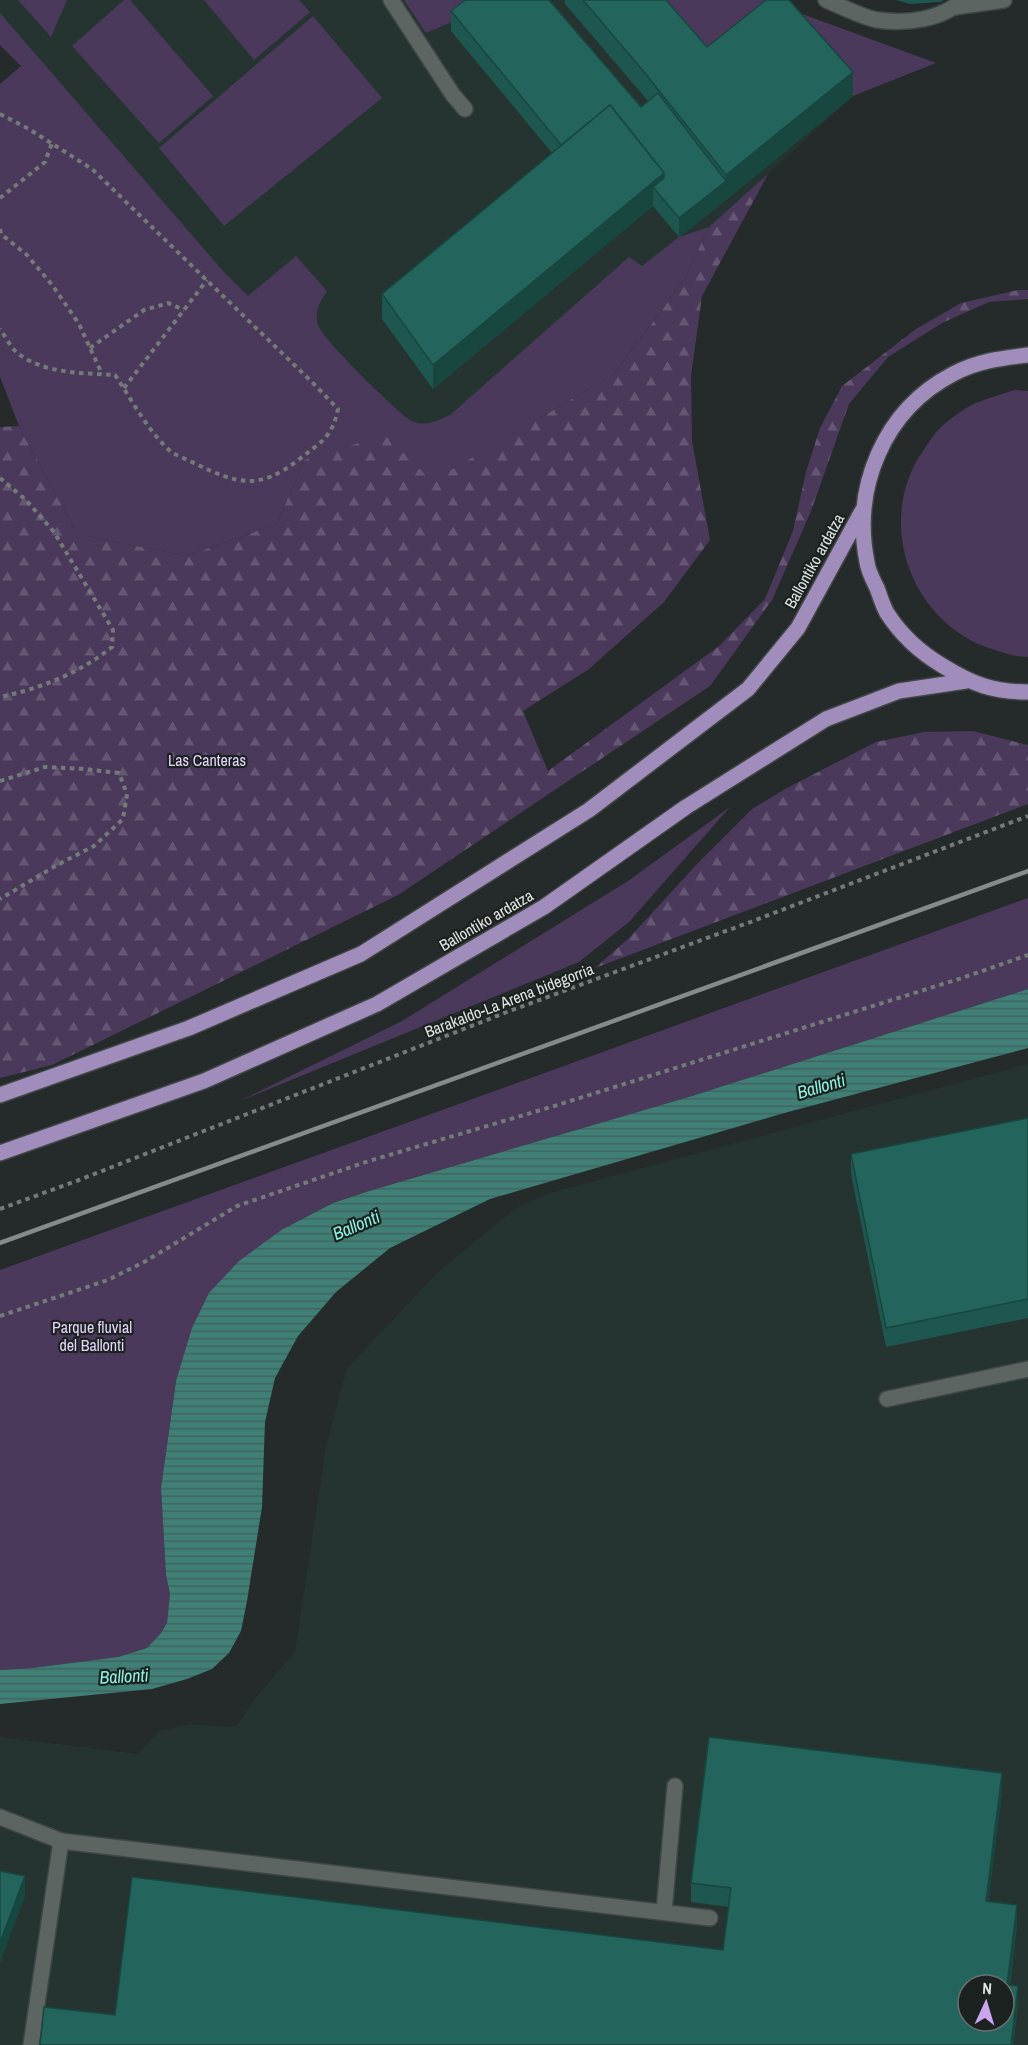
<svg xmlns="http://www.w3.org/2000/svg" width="1028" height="2045" viewBox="0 0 1028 2045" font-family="'Archivo Narrow',sans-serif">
<defs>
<pattern id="forest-firs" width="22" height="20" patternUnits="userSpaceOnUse" patternTransform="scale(1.5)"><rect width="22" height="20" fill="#4b395c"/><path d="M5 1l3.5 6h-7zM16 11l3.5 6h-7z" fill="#655673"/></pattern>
<pattern id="water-rules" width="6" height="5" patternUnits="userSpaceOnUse" patternTransform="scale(1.5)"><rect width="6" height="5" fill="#3f7f75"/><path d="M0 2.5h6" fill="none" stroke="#41655f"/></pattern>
</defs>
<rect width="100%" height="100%" fill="#252b2a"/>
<g fill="#253431" fill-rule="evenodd">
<polygon points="0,0 764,0 782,6 853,96 431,482 0,45"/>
<path d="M1028,1064V2045H0V1737L137,1754L159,1731L190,1724L236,1727L256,1697L295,1652L326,1446L347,1368L438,1272L517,1207L550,1193ZM968,1985H1004V2021H968Z"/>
</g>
<g fill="#4b395c">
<polygon points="18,0 67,0 51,37"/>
<polygon points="124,0 130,0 213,96 159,143 72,46"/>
<polygon points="204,0 299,0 310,12 254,60"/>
<polygon points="404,0 502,0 426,33"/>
<polygon points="644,0 764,0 936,63 853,96 779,14 707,71"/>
<path d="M0,13L223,271L248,296L296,256L327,291C320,302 314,311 318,325C322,339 396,411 410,420C424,428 437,421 450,415L629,257L642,266L679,237L709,227L683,282L613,375L431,482L304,460L277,524L186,556L77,534L19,426L0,377V84L21,66L0,45Z"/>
<polygon points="313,16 382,98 224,226 159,148"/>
<path d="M1015,390L1028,391V657C1015,657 1005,653 992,649C910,623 873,519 925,448C930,441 935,432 942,426C951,418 965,408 976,403C988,398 1002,394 1015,390Z"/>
<polygon points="730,807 629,922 579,962 240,1101 402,1021 628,881"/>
<polygon points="1028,898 1028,989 692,1096 369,1191 333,1203 283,1229 176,1381 161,1488 166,1575 170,1594 167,1623 161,1633 147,1648 118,1657 32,1668 0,1670 0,1270"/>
</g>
<g fill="url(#forest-firs)">
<polygon points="768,174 702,296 691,376 692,441 710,540 664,602 589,669 523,711 548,771 719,646 765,599 793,531 806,472 820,428 842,386 916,329 961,303 1018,290 1028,290 1028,299 989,302 942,323 888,357 849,404 811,511 772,600 710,686 398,895 52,1065 0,1078 0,427 19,426 77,534 186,556 277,524 304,460 385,435 432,481 613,375 683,282 709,227"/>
<polygon points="973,731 1028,745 1028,804 595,968 630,937 699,862 752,809 787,788 876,742 924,732"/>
</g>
<polygon fill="url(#water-rules)" points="1028,989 1028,1048 788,1112 490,1199 390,1248 336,1292 298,1336 275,1378 265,1422 262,1507 247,1601 241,1631 229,1653 212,1669 187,1679 152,1689 0,1704 0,1670 32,1668 118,1657 147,1648 161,1633 167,1623 170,1594 166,1575 161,1488 176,1381 192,1328 209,1293 239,1261 283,1229 333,1203 369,1191 692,1096"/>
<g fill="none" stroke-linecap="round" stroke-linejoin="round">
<g stroke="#404645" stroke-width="18">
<g id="lane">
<polyline points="391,0 453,95 465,109"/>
<polyline points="887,1399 1028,1369"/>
<polyline points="0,1817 61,1841 710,1918"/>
<polyline points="664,1912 675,1786"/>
<polyline points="31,2045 61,1841"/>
</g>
</g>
<g stroke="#404645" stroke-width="18">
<g id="street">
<path d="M826,0C841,6 863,18 878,20C906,24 942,20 962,0"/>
<polyline points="955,7 1004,0"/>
</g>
</g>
<g stroke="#404645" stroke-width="18">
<g id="primary">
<path d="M1028,355C1002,358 977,361 953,374C884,410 852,487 867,562C868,571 873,580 877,588C880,596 883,606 887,613C901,635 921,653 943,666C972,684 993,692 1028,692"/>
<polyline points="0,1095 189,1028 361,954 589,810 748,689 798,628 862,511"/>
<polyline points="0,1153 204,1081 377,1004 544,907 686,807 826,719 899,691 966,681"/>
</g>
</g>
<g stroke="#747a79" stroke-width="4" stroke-dasharray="4.5 4.5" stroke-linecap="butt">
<path d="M0,114L29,129L92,169L317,387L338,409C332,439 319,443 297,461C259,490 237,484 196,464C187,459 175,456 168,449C146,428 132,400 115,375C82,373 43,374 16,352C10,346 5,336 0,329"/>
<polyline points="0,198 45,162 52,143"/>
<polyline points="0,229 1,234 27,255 53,286 79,324 102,374"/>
<polyline points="90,348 144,310 168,303 184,310"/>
<polyline points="124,388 207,280"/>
<path d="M0,478L26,500L54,532L113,630L112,647C80,673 39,689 0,697"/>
<polyline points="0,781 45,767 84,769 119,773 127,794 123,819 94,846 57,865 0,899"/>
<polyline points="0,1209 79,1180 507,1012 753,921 1028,816"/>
<polyline points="0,1316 108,1280 146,1261 237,1206 369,1161 551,1107 962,978 1028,955"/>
</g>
<use href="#lane" stroke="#5d6563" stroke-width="15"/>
<use href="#street" stroke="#5d6563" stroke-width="15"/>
<use href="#primary" stroke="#a18dbb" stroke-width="15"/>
<polyline stroke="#858b8a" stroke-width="4.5" points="0,1243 1028,871"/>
</g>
<g fill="#1e574f">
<polygon points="565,0 666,0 707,47 853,96 726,200 679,237 653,206 433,389 382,319 382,294 552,153 451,31 451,11 641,107 648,101 565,4"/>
<polygon points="896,0 944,0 940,2 910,4"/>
<polygon points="1028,1118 1028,1318 886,1347 851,1174 851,1154"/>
<polygon points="1002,1792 988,1901 1017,1924 1010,1985 1018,2005 1013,2045 40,2045 115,2015 723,1950 729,1907 691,1902 691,1883"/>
</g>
<g fill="#184740">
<polygon points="853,72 853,96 726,200 679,237 679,218 726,181 726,175"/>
<polygon points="664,173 664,197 653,187 653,206 433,389 433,365"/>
<polygon points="1002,1773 1002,1792 986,1921 986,1901"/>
<polygon points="25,1876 25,1896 0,1963 0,1943"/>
<polygon points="1017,1905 1017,1924 1007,2005 1007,1985"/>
<polygon points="1018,1986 1018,2005 1013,2045 1011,2045"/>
</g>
<g fill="#23655c" stroke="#184740" stroke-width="1.5" fill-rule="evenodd">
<polygon points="465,0 549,0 641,107 658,93 726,181 679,218 653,187 664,178 664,173 610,105 561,145 451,11"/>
<polygon points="583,0 666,0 707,47 766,0 789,0 853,72 726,175 645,73"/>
<polygon points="610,105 664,173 433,365 382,294"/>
<polygon points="1028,1118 1028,1299 886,1328 851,1154"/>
<path d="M709,1737L1002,1773L986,1901L1017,1905L1007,1985L1018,1986L1011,2045H40L44,2007L115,2015L132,1877L723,1950L731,1888L691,1883ZM968,1985H1004V2021H968Z"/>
<polygon points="0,1871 25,1876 0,1943"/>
</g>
<g text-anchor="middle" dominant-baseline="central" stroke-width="4.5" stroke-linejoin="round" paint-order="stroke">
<g font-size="16" fill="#e0e5e4" stroke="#1b2220">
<text transform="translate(814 561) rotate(-61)">Ballontiko ardatza</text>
<text transform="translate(486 920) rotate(-30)">Ballontiko ardatza</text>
<text transform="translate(509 1000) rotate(-21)">Barakaldo-La Arena bidegorria</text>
</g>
<g font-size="16" fill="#e6d3fc" stroke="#1b2220">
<text x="207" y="760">Las Canteras</text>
<text x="92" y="1327">Parque fluvial<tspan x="92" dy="18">del Ballonti</tspan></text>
</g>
<g font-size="18" font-style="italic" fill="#8ef2e2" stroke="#1b2220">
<text transform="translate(821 1086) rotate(-16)">Ballonti</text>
<text transform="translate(356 1225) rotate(-23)">Ballonti</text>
<text transform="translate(124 1676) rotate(-3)">Ballonti</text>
</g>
</g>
<g transform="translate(986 2003) rotate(4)"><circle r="28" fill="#1b2220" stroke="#6a706e" stroke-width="1.5"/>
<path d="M0-4.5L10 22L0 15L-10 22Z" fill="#c9a5ee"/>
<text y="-9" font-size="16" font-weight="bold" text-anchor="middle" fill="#e0e5e4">N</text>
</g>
</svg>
